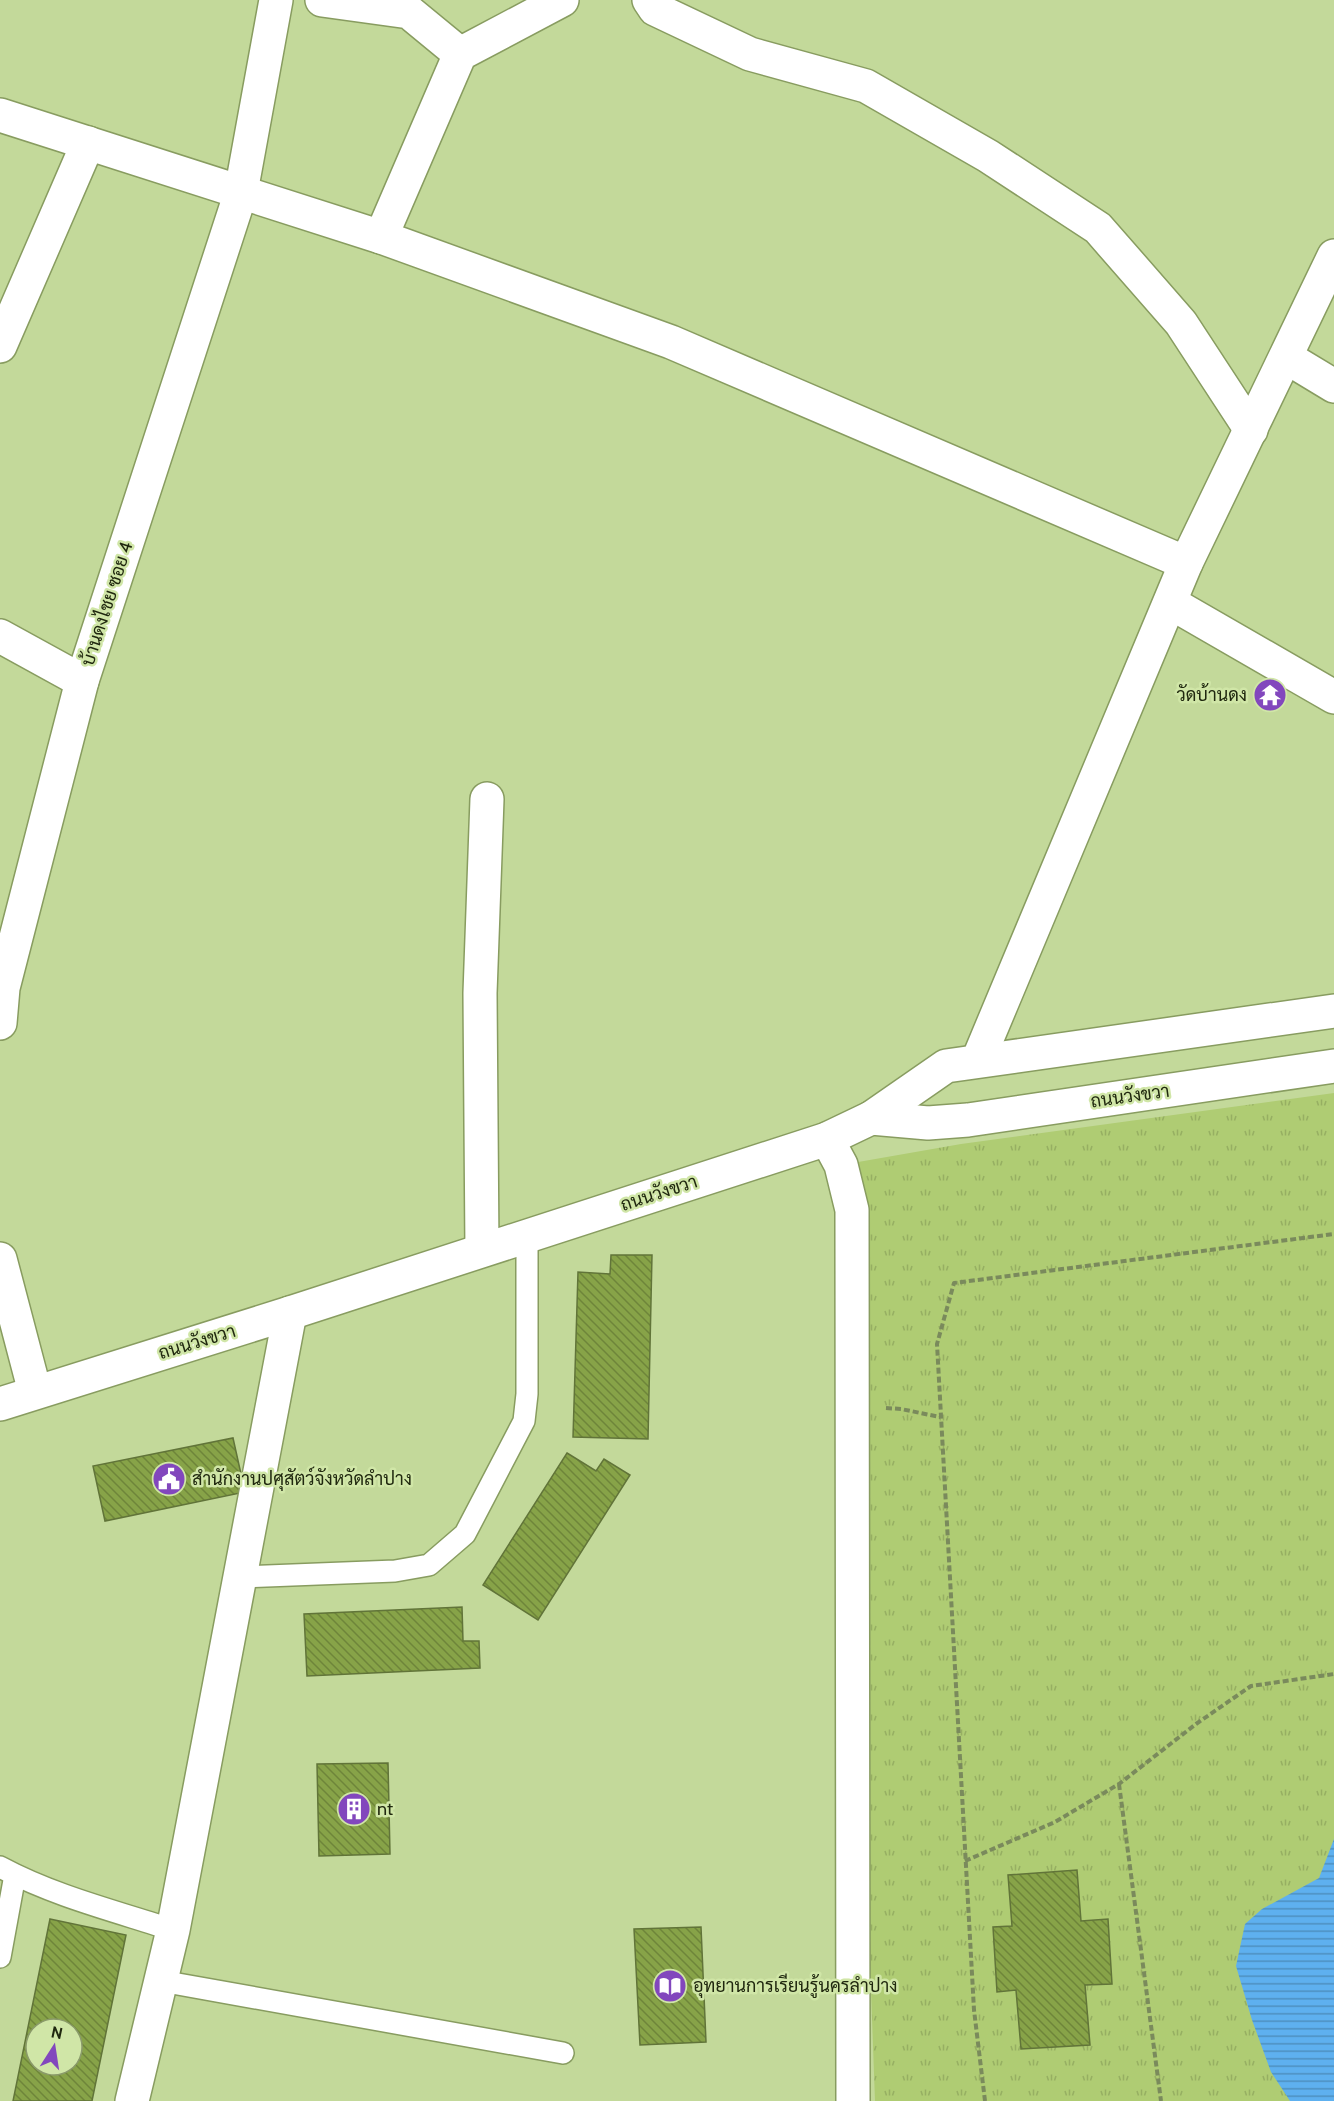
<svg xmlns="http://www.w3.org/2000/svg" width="1334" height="2101" viewBox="0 0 1334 2101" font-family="Cabin,Sarabun,sans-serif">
<defs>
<pattern id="park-tufts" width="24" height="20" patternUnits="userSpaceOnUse" patternTransform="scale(1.5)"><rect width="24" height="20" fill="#afcc73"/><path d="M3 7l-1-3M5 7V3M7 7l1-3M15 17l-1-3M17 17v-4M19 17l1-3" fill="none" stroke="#96af62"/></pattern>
<pattern id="water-rules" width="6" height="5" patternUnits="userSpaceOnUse" patternTransform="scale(1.5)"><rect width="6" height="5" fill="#5eb0ef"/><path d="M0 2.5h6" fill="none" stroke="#4d8fc0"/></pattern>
<pattern id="building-back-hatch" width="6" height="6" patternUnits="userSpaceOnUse" patternTransform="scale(1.5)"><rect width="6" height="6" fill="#87a348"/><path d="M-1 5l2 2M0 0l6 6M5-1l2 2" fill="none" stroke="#6e853a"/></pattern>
</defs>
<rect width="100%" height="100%" fill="#c3d99a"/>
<polygon fill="url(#park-tufts)" points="1334,1093 1334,2101 875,2101 841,1165 961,1144"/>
<polygon fill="url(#water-rules)" points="1334,1839 1334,2101 1290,2101 1271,2072 1252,2020 1236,1966 1245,1924 1262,1909 1319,1878"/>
<g fill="url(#building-back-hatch)" stroke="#617439" stroke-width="1.5" fill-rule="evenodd">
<polygon points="611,1255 652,1255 648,1439 573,1437 578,1272 610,1274"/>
<polygon points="233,1438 245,1492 105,1521 93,1466"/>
<polygon points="567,1453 596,1471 604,1459 630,1475 538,1620 483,1585"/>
<polygon points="462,1607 463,1641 479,1641 480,1668 307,1676 304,1614"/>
<polygon points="388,1763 390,1854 319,1856 317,1764"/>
<polygon points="1077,1870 1081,1921 1108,1919 1112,1984 1085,1985 1090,2045 1021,2049 1016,1990 997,1992 993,1927 1012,1926 1008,1875"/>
<path d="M50,1919L126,1935L92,2101H13ZM36,2029H72V2065H36Z"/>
<polygon points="701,1927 706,2042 640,2045 634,1929"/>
</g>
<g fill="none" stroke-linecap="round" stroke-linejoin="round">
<g stroke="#889c60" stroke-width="24">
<g id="service">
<polyline points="240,1577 395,1571 429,1565 465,1534 524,1421 527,1394 527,1235"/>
<path d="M0,1867C54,1896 115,1911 173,1930"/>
<polyline points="0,1957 15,1875"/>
<polyline points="161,1981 563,2053"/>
</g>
</g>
<g stroke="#889c60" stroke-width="36">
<g id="minor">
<polyline points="322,0 409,12 460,54"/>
<polyline points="649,0 655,9 750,54 866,86 988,156 1098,228 1181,323 1251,430"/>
<polyline points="0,115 381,237 671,342 1186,563"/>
<polyline points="381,237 460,54 562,0"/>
<polyline points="0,346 88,143"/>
<polyline points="1286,357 1334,386"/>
<polyline points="1171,603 1334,697"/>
<polyline points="0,636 82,681"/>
<polyline points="0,1023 3,988 82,681 241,192 276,0"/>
<polyline points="978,1060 1186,563 1334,256"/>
<polyline points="827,1139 841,1165 852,1210 853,2101"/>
<polyline points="482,1250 480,993 487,799"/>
<polyline points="0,1259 35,1392"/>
<polyline points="132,2101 173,1930 290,1313"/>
</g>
</g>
<g stroke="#889c60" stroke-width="36">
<g id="tertiary">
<polyline points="871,1118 946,1066 1334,1011"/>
<polyline points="0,1404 290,1313 827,1139 871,1118 928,1123 968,1120 1334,1066"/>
</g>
</g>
<g stroke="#7a8a5c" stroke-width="4" stroke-dasharray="6 3" stroke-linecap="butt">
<polyline points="886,1408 901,1409 940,1417"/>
<polyline points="1119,1784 1161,2101"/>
<polyline points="965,1861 1055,1822 1119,1784 1196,1724 1251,1686 1334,1674"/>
<polyline points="985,2101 974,2010 937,1344 954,1283 1334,1234"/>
</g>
<use href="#service" stroke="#fff" stroke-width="21"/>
<use href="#minor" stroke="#fff" stroke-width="33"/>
<use href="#tertiary" stroke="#fff" stroke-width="33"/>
</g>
<defs>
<g id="temple-disc" transform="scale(1.725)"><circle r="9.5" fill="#8247bd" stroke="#d0e6a7"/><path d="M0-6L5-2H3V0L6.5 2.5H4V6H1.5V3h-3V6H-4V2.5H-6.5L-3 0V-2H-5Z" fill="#fff"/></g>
<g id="civic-disc" transform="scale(1.725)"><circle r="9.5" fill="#8247bd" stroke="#d0e6a7"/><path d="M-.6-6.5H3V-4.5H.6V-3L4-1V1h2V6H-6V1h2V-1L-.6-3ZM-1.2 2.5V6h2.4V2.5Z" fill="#fff"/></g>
<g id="building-disc" transform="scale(1.725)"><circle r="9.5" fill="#8247bd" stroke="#d0e6a7"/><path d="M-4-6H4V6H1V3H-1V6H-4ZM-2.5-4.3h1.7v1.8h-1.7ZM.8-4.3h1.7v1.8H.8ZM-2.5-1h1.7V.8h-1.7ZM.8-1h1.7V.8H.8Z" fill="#fff"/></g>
<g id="library-disc" transform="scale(1.725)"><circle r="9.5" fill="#8247bd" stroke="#d0e6a7"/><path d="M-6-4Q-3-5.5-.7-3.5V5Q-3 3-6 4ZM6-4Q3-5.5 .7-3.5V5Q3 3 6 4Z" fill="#fff"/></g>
</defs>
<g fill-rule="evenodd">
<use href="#temple-disc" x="1270" y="695"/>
<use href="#civic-disc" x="169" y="1479"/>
<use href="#building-disc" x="354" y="1809"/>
<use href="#library-disc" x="670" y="1986"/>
</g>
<g text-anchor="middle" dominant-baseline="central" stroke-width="5" stroke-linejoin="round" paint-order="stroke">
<g font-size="18" fill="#20280f" stroke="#d0e6a7">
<text transform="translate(107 604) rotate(-72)">บ้านดงไชย ซอย 4</text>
<text transform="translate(1130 1096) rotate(-8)">ถนนวังขวา</text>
<text transform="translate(659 1193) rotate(-18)">ถนนวังขวา</text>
<text transform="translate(197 1342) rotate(-17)">ถนนวังขวา</text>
</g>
<g font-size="18" fill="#20280f" stroke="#d0e6a7" text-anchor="start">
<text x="1247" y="695" text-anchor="end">วัดบ้านดง</text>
<text x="192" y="1479">สำนักงานปศุสัตว์จังหวัดลำปาง</text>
<text x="377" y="1809">nt</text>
<text x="693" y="1986">อุทยานการเรียนรู้นครลำปาง</text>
</g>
</g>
<g transform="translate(54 2047) rotate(12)"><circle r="28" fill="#d0e6a7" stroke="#8a9a6a" stroke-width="1.5"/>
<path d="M0-4.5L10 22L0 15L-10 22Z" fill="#8247bd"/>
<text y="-9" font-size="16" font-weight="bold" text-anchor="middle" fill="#20280f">N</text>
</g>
</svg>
